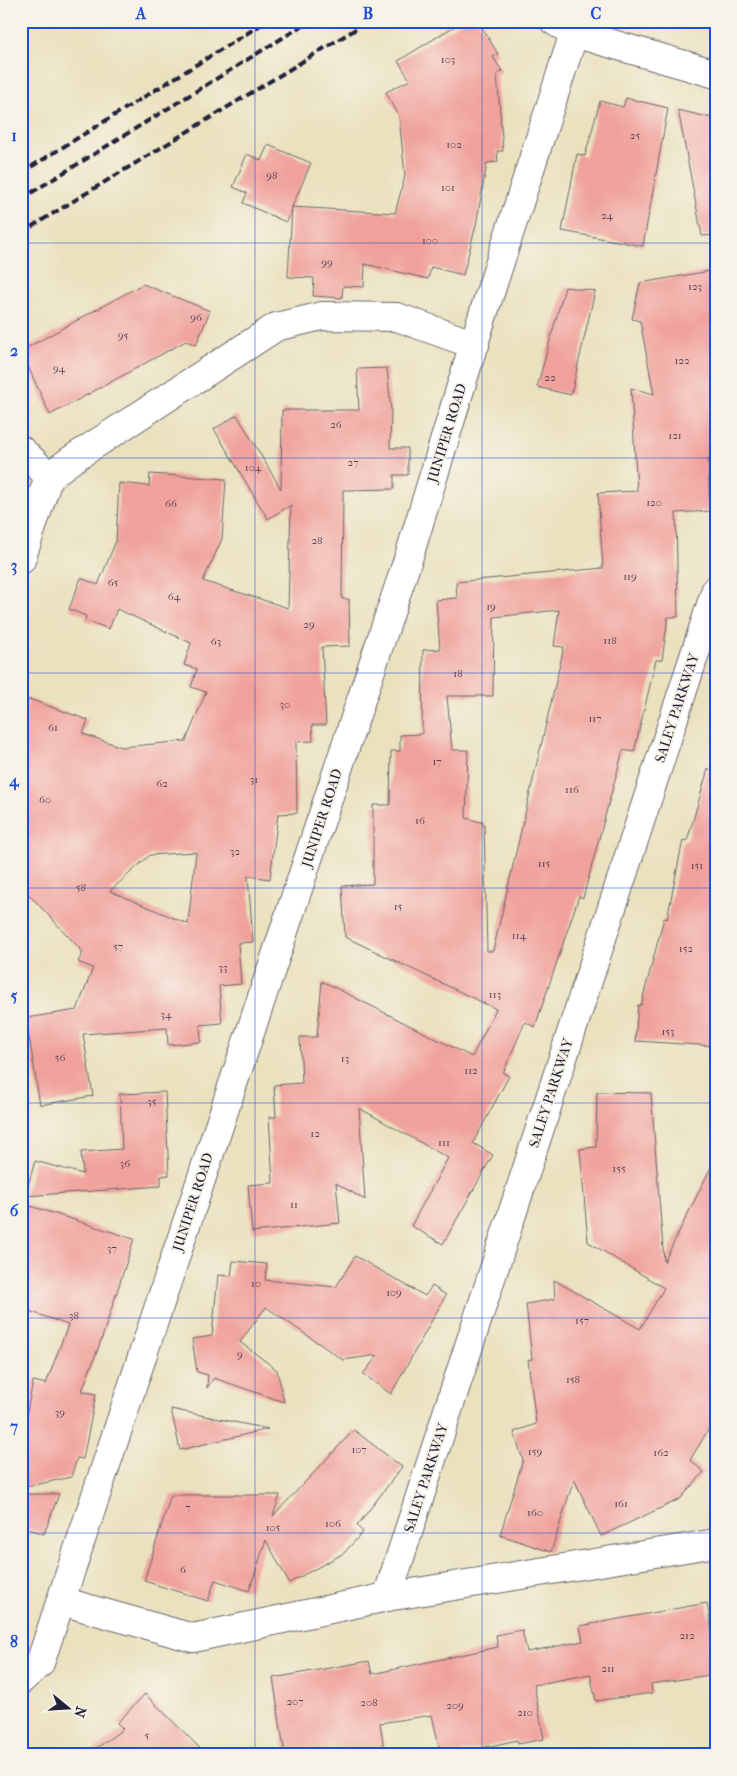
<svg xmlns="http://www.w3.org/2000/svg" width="737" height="1776" viewBox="0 0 737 1776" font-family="'IM FELL French Canon',serif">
<rect width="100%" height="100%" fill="#f7f3e8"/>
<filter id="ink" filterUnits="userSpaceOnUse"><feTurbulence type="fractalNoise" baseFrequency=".02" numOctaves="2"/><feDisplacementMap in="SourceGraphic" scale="10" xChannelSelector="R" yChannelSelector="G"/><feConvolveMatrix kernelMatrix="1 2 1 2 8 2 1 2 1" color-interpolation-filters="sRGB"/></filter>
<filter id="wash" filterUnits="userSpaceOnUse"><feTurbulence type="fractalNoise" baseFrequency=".0096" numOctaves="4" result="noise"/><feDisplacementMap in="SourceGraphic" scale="20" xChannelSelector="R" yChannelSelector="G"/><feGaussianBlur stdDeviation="1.12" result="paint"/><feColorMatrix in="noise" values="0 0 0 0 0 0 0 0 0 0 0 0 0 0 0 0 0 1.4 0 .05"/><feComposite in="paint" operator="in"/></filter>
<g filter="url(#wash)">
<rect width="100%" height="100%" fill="#eae1be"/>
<g id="blocks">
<g fill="#f0a19b" fill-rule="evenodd">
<polygon points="463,21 478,21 498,54 493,57 502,71 497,74 503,151 497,151 498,162 487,163 476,225 463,275 431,267 428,279 365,264 364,287 343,286 342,298 313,296 314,278 288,277 292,207 286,222 243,203 247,193 233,187 247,154 261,160 268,145 311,163 292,207 395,213 405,176 399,116 386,92 410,80 398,61"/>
<polygon points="626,98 668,108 643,246 562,231 577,154 585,156 600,101 623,107"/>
<polygon points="678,110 716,119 716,235 702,236"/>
<path d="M716,270V457L708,458L710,511L676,513L678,617H668L662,660H656L634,752L623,750L583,898L579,896L535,1027L525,1022L503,1073L509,1076L473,1143L493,1155L443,1244L411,1226L448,1158L359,1108L365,1200L336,1183L340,1223L252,1232L248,1185L273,1183L269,1117H276L274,1085L302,1083L300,1037H317L322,981L472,1057L496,1009L345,937L342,886L373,884V805H390L391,751H400V735L422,734L423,650L440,649L436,600L457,598L456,582L603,568L598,493L637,491L631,388L654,394L640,321L632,319L640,283ZM559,610L554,646L564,647L493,951H487L484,823L466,818L468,750H452L447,696H493L494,617Z"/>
<polygon points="143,284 210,311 196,345 186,341 50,415 21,351"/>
<polygon points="565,287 595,291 571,395 537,387"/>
<path d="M387,368L391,410L390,448H408V475H394V489L343,490L342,599H349L350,646L322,647L326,725H312L313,741L296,742L297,813L278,814L270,879L248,876L253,942L238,943L241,984L219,986L222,1023L200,1025L201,1042L168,1045L167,1028L83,1034L93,1096L40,1105L26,1018L77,1010L93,968L78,962L83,952L21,886V723L29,699L88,720L83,734L122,747L186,741L206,692L191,687L197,669L184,665L191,643L117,609L109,629L85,620L86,616L69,609L81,578L98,585L116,541L119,483L149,486L150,474L226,479L222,539L203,581L288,608L291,505L268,519L214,429L237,415L281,489L282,410H359L357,369ZM196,852L188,924L110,891L150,855Z"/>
<polygon points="708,769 716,770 716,1046 635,1041 638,1005 641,1005 664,918 667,919 683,840 687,841"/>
<polygon points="165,1092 169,1175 161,1176 161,1186 25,1196 35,1161 83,1174 81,1152 122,1149 120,1094"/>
<polygon points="597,1092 651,1093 664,1262 716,1157 716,1417 690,1460 704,1472 680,1499 601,1536 574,1479 551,1552 500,1535 523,1460 514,1432 536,1424 528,1360 532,1359 526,1304 555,1299 554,1280 640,1329 664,1288 588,1242 580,1149 596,1147"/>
<polygon points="21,1203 134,1239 102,1338 82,1391 96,1394 83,1459 77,1458 71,1477 21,1488 21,1442 33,1381 46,1384 68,1325 21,1308"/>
<polygon points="355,1256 425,1296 432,1286 446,1295 391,1394 363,1374 378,1355 343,1360 266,1307 240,1342 277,1370 284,1402 214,1378 207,1388 208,1375 197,1372 192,1339 212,1336 218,1275 231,1276 233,1261 267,1264 265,1280 336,1287"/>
<polygon points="171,1409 268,1429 180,1450"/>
<polygon points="354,1430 402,1467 357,1526 363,1532 344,1553 289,1583 266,1540 249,1591 215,1580 208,1601 144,1581 171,1495 280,1495 273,1516"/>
<polygon points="21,1494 59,1494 44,1534 21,1526"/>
<polygon points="707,1603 716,1657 716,1674 651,1684 652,1693 596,1701 590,1674 534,1685 544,1739 518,1744 517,1740 451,1755 441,1755 432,1715 380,1723 385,1755 285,1755 273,1678 369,1661 372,1674 498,1647 496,1635 522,1630 527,1652 583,1641 580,1626"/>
<polygon points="145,1694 207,1755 87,1755 123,1729 117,1723"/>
</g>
</g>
</g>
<g filter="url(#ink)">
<use href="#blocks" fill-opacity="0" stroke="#686569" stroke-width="1"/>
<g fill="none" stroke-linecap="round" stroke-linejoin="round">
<g stroke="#686569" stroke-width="30">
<g id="street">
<polyline points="554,21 574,33 716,74"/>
<polyline points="21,450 49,476"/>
<polyline points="21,560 49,476 77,456 276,327 322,316 397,317 475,345"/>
<polyline points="387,1597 716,589"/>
<polyline points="61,1601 193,1638 387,1597 716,1543"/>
<polyline points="21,1680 40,1663 410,553 480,324 574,33"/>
</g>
</g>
<use href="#street" stroke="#fff" stroke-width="28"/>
<g stroke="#22223b" stroke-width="4" stroke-dasharray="8 4" stroke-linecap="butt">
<polyline points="21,173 267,21"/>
<polyline points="21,199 310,21"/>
<polyline points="21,233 369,21"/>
</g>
</g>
</g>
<path fill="none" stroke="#1d4ed8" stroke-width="1" stroke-opacity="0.55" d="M255,21V1755M482,21V1755M21,243H716M21,458H716M21,673H716M21,888H716M21,1103H716M21,1318H716M21,1533H716"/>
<g text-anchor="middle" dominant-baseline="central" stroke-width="4" stroke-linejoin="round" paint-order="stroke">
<g font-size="11" fill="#564253">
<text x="448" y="59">103</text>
<text x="635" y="135">25</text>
<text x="454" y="144">102</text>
<text x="272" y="175">98</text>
<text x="448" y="187">101</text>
<text x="607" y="215">24</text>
<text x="430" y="240">100</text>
<text x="327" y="262">99</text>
<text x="695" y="286">123</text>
<text x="196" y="317">96</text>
<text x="123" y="335">95</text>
<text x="682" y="360">122</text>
<text x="59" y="368">94</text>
<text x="550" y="377">22</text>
<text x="336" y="424">26</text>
<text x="675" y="435">121</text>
<text x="353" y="462">27</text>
<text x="253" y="467">104</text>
<text x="654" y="502">120</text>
<text x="171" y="503">66</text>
<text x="317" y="540">28</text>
<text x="630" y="576">119</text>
<text x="113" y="582">65</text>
<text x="174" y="596">64</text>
<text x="491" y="606">19</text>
<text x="309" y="624">29</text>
<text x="610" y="640">118</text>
<text x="216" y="641">63</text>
<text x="458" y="673">18</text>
<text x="285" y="704">30</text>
<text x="595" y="718">117</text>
<text x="53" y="727">61</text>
<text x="437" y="761">17</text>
<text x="254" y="779">31</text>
<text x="162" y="783">62</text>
<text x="572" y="789">116</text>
<text x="45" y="799">60</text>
<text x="420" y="820">16</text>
<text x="235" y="851">32</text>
<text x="544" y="863">115</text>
<text x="697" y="865">151</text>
<text x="81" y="887">58</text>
<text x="398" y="906">15</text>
<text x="519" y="935">114</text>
<text x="118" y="946">57</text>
<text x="686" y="948">152</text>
<text x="223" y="967">33</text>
<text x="495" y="994">113</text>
<text x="166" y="1014">34</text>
<text x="668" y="1031">153</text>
<text x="60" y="1057">56</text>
<text x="345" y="1058">13</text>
<text x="471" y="1070">112</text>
<text x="152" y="1101">35</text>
<text x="315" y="1133">12</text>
<text x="444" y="1142">111</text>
<text x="125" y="1163">36</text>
<text x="619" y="1168">155</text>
<text x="294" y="1204">11</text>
<text x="112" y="1248">37</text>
<text x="256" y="1283">10</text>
<text x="394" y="1292">109</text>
<text x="74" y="1315">38</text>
<text x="582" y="1320">157</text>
<text x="240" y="1354">9</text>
<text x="573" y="1379">158</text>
<text x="60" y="1412">39</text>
<text x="359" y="1449">107</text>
<text x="535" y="1451">159</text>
<text x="661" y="1452">162</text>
<text x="621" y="1503">161</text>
<text x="188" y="1507">7</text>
<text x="535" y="1512">160</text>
<text x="333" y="1523">106</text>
<text x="273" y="1527">105</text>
<text x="183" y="1569">6</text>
<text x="687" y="1635">212</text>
<text x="608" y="1668">211</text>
<text x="295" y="1701">207</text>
<text x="369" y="1702">208</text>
<text x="455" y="1705">209</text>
<text x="525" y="1712">210</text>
<text x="147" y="1735">5</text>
</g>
<g font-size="14" fill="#22223b" stroke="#f7f3e8">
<text transform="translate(447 433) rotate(-73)">JUNIPER ROAD</text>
<text transform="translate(677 708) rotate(-72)">SALEY PARKWAY</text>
<text transform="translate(322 818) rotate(-72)">JUNIPER ROAD</text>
<text transform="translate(551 1093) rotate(-72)">SALEY PARKWAY</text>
<text transform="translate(193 1202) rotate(-72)">JUNIPER ROAD</text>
<text transform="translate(426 1478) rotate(-72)">SALEY PARKWAY</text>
</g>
</g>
<rect width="737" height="1776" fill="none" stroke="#f7f3e8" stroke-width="55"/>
<g transform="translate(68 1708) rotate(108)" stroke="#f7f3e8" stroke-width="4" paint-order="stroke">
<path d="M0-4L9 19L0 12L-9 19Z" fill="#22223b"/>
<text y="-8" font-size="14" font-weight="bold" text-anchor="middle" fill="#22223b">N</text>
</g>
<rect x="28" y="28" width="682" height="1720" fill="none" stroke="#1d4ed8" stroke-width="2"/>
<g font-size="16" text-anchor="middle" font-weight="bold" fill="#1d4ed8">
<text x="141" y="19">A</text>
<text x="368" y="19">B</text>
<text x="596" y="19">C</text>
<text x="14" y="141">1</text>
<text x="14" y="356">2</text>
<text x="14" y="571">3</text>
<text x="14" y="786">4</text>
<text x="14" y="1001">5</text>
<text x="14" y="1216">6</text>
<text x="14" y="1432">7</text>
<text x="14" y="1647">8</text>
</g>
</svg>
